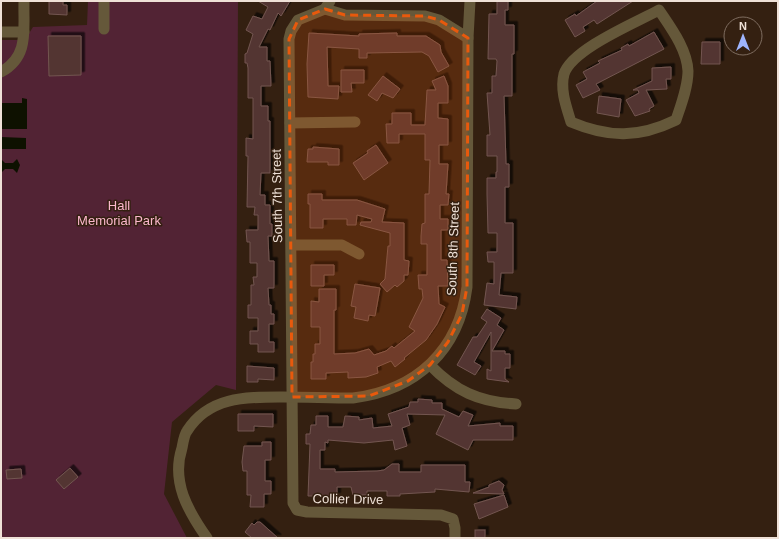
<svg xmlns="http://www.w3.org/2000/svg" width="779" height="539" viewBox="0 0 779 539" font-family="Helvetica,sans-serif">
<defs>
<filter id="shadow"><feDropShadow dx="3.5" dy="-3.5" stdDeviation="0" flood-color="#0009"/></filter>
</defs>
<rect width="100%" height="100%" fill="#342011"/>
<polygon fill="#522334" points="88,1 238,1 236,390 216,385 172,422 164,494 187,538 1,538 1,40 25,40 33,27 87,25"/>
<g fill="#0e1100">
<polygon points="22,98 27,99 27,129 1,129 1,103 22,103"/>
<polygon points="1,137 26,138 26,149 1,149"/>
<polygon points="1,159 5,163 13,163 17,159 20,165 17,173 13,169 5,169 1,173"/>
</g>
<g fill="#523632" stroke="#735550" filter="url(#shadow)">
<polygon points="49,1 63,1 63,5 67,5 67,15 49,14"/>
<polygon points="258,1 290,1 281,16 278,13 270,30 268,29 259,47 267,47 267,61 270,61 271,86 261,86 261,106 268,106 268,121 270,121 270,173 261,173 260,195 265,195 265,205 270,205 270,224 272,224 272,236 268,236 269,261 274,261 274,288 268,288 269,305 271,305 271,314 274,314 274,324 269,324 269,342 274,342 274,352 258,352 258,344 250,344 250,331 258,331 258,318 248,318 248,305 251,305 251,285 254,285 253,277 257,277 257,263 250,263 250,242 247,242 246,230 258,230 258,215 254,215 255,207 247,207 248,156 246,156 246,138 253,139 253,98 248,98 248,68 247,63 245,63 245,54 247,53 253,34 246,30 253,16 262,19 268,7"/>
<polygon points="497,1 508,1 508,10 505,10 505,25 514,25 514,54 512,54 512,96 504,96 506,164 509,164 509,187 505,187 505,223 513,223 513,273 501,273 499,295 517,297 516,309 484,305 487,283 494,284 494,262 488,262 487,252 497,252 497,233 488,233 487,194 487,178 496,178 496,172 497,172 497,156 487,156 487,135 490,135 487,93 492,93 492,76 496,76 497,61 496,59 488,59 489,14 497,14"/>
<polygon points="597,1 633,1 597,24 594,20 583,27 585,31 575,37 565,20 575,14 576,16"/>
<polygon points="654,32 664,49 596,84 600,90 583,98 576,85 587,79 583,72 600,63 598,61 622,50 621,48 628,44 629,46"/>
<polygon points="309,33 359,36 359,34 397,33 397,36 426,36 440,45 441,52 449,66 438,72 429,56 422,52 367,53 367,58 359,58 359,49 327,47 328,86 339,86 338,99 308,97 307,64"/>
<polygon points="48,36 81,36 81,75 49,76"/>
<polygon points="702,42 720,42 720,64 701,64"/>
<polygon points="671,67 671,79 666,79 667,89 646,90 654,106 649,109 650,111 635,116 626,100 639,93 638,90 633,90 652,81 652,68"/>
<polygon points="341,70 364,70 364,83 351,83 352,92 341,92"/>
<polygon points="383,76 400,89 393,98 382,93 377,101 368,95"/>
<polygon points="444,76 448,86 448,103 438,103 438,118 448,119 448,145 439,145 439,164 448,164 446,194 449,194 448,205 440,205 440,219 448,219 448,230 441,230 441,260 447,260 448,286 438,286 439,304 445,307 437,324 426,340 404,358 405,359 395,367 391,361 377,367 378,373 366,377 348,378 348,372 326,373 326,379 311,379 311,362 313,362 313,354 315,354 315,344 320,344 320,327 311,327 311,301 319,302 319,289 336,289 336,310 334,310 334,354 355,353 369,349 374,355 386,351 392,346 394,348 415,331 409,327 423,298 422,289 419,289 418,275 427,275 427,244 421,244 421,236 422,224 425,223 425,194 429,194 430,160 425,160 425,134 399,134 399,143 387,143 386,124 392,124 392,113 411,113 411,125 425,125 427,90 436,90 432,81"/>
<polygon points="599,96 621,99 619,117 597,113"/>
<polygon points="376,145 388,163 364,180 353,163 368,153 367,151"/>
<polygon points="313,147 339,149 339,165 328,165 328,162 307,162 308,149 313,149"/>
<polygon points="308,194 322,194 322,200 357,200 385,209 382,222 404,223 404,260 409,261 408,275 404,275 404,281 397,287 395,285 387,292 380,284 385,279 388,246 390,246 390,233 360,225 361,222 371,222 372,219 357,215 356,225 347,225 347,219 323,219 323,228 310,228 310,204 308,204"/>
<polygon points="311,265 334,265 334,275 324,275 324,286 311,286"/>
<polygon points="355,284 380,288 375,316 369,315 368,321 354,318 356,307 351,306"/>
<polygon points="487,309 501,318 497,325 504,330 492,351 505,351 505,354 510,354 510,368 505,368 505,379 509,382 487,379 487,369 491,371 491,332 474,362 481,366 475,375 457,365 473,337 477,337 487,322 481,318"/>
<polygon points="247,366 274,368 274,380 258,379 258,382 247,382"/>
<polygon points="418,399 432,400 432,403 442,403 442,409 459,417 463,411 473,415 468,426 500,423 500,426 513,426 513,440 473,440 468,450 436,434 445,415 407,414 410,425 402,428 407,446 395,450 393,440 364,443 328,440 328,443 325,442 325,450 320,450 320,469 335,469 335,472 377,471 384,470 392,464 399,464 399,472 421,472 421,465 465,465 465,482 470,482 469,492 435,489 435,492 400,494 400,496 387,496 387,491 367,491 367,495 353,495 351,487 337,487 337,496 308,496 310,444 306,444 306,434 310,434 311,425 316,425 316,416 328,416 328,427 343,427 345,416 359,417 359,420 372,418 373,428 392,426 388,414 409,407 410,402 418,402"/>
<polygon points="238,414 273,414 273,427 254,426 254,431 238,431"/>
<polygon points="262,442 271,442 271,460 265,460 265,481 271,481 271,494 264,494 264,507 250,507 251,495 247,495 247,471 243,471 242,462 244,446 262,446"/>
<polygon points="70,468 78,477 64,489 56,480"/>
<polygon points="21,469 22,478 7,479 6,470"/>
<polygon points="499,481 504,485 502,490 504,494 473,493 489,487 489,485"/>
<polygon points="504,495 508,507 479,519 474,504"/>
<polygon points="257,522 260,522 278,538 252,538 245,532 252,523 254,525"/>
<rect x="475" y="530" width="10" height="8"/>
</g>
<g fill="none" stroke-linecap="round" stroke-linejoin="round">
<g stroke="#65583a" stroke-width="11">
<polyline points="330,1 325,9 298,20 291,31 289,39 293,503 297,510 307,512 441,515 453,519 455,528 455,538"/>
<polyline points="325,9 345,15 425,16 439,20 468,38"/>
<path d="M659,10C671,28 687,49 688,71C688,87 681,105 676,120C639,138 609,138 571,122C566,106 560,90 564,74C572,49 635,23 659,10Z"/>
<polyline points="104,29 104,1"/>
<polyline points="1,32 24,32"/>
<path d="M1,72C30,56 23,29 24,1"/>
<polyline points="290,123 355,122"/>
<polyline points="292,245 342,245 359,254"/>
<path d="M430,365C455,391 479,402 516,404"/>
<path d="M207,538C188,511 171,482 182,448C183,443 184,435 187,431C209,396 247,397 283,397C306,397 330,398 353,398C417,390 459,350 467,287L468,38L470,1"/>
</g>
</g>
<path fill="#e8590c" fill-opacity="0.2" stroke="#e8590c" stroke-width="3" stroke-dasharray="8 5" stroke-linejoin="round" d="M325,9L345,15L425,16L439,20L468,38L467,287L462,314L448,342L430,365L408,381L369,396L292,397L289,39L298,20Z"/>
<g text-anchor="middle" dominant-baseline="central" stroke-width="3" stroke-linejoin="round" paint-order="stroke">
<g font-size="13" fill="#efe1d7" stroke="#342011">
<text transform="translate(277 196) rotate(-91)">South 7th Street</text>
<text transform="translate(453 249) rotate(-88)">South 8th Street</text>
<text transform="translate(348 499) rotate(1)">Collier Drive</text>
</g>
<g font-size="13" fill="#fbb7cc" stroke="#342011">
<text x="119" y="205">Hall<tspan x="119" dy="15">Memorial Park</tspan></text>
</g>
</g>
<rect width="779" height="539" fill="none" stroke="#efe1d7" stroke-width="4"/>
<g transform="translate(743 36)"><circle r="19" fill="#342011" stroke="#7f6d60"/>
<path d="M0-3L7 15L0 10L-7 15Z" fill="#9eb4fd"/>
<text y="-6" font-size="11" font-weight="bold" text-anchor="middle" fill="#efe1d7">N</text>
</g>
</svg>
